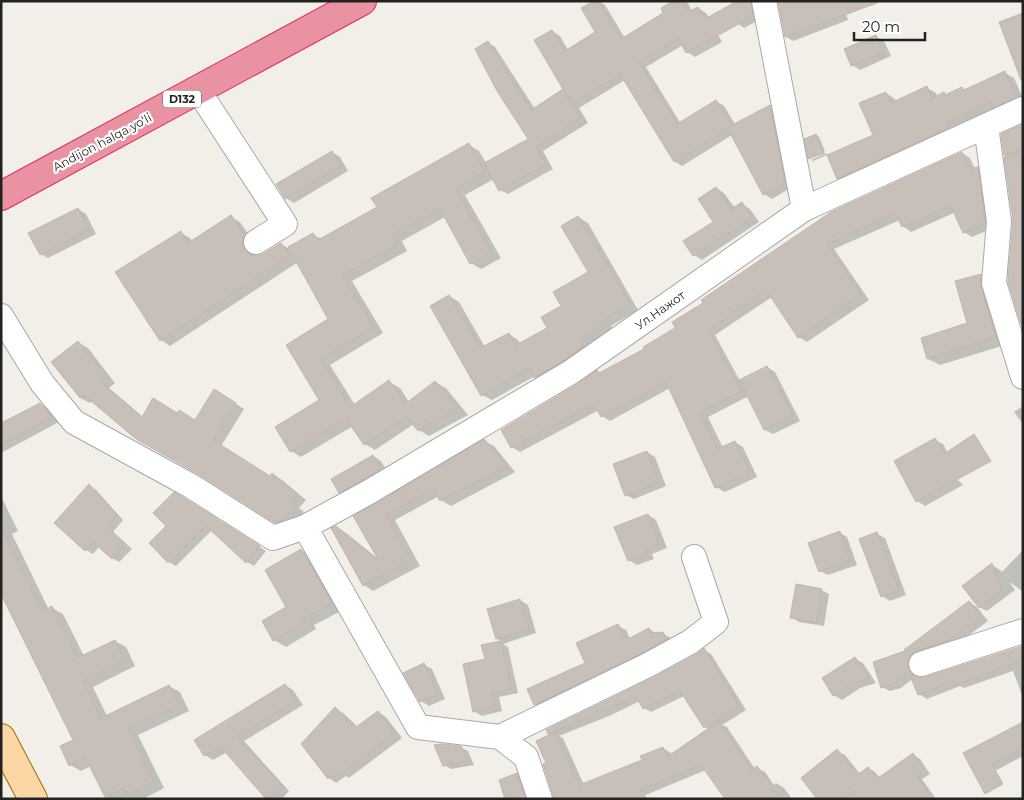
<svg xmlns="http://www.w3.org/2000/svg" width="1024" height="800" viewBox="0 0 1024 800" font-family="Montserrat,sans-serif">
<rect width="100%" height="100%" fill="#f2efe9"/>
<g fill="#0003" fill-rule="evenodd">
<polygon points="599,1 605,5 625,38 665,13 676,1 684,1 688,3 692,11 698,8 706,13 722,42 695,57 687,52 683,45 646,67 681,124 716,101 724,106 735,124 770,107 777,111 792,187 772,199 764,194 732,135 682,166 674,161 625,80 579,108 588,123 543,151 553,169 508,194 500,190 494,179 465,195 501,258 481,269 471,263 445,217 402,241 407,251 352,281 383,333 330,365 355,405 389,382 400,388 409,402 435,382 446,388 468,415 429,436 419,430 414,424 375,450 365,444 353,426 301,457 291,451 321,400 288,345 330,319 298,262 170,346 161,340 117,272 181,233 190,238 193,242 231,217 240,222 253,241 251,249 254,257 263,255 281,244 288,248 313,235 322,239 378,208 469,145 479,151 486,163 529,140 488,43 495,47 535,109 567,94 552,31 560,36 568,50 597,32"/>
<polygon points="731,1 758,1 759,20 744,28 738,24"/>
<polygon points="779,1 842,1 848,20 793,41 786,37"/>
<polygon points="876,37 884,41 891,56 860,70 852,65"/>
<polygon points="1005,73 1014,78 1023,98 847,183 838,178 874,136 886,93 895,99 896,102 927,88 936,93 937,97 944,94 946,95 962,88 966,91"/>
<polygon points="1023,126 1023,324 1014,219 1002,135"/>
<polygon points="816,135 819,137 825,151 811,157 811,159 810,159 806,139"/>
<polygon points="332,152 340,157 348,171 294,203 286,198 277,185"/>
<polygon points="826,153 827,155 813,161 811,160"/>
<polygon points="962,153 970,158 975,169 978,169 986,174 993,228 972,237 964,232 956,212 911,232 903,226 900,220 834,249 869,300 807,342 799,337 772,297 715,335 740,381 767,367 775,372 800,421 773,434 765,430 749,396 708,417 723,448 735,442 743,447 757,477 725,492 716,487 670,388 610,421 602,416 599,410 520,452 512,447 579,385 597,372 600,373 645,349"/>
<polygon points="716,188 724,193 735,208 742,204 750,209 759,222 702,260 694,255 684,242 714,222"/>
<polygon points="78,209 86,214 96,234 48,258 41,254"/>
<polygon points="578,217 588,223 638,310 611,326 614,330 589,344 593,352 545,382 535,376 492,400 482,395 449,296 459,302 485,347 509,334 518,340 521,344 549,328 563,306 589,273"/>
<polygon points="981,275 993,282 1008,344 940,365 928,359 922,339 969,324"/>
<polygon points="79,343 88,348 115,383 109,388 143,417 178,415 195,421 224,396 244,409 221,446 270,477 272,475 282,480 306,500 299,508 304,512 292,525 285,527 93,401 90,403 80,398"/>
<polygon points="40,404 48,409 59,422 1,453 1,425"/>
<polygon points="1023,406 1023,424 1014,412"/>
<polygon points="935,440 943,444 956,468 951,473 963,485 925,506 917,501"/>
<polygon points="484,441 494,446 515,472 451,506 441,500 439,496 395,520 420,566 373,591 364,585 336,527 346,533 381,561 355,517"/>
<polygon points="647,452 655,457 666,486 634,499 626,495"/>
<polygon points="373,456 381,461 388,473 348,496 340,492"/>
<polygon points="89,486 96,490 123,520 113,532 132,549 119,562 112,558 99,547 93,554 86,550"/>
<polygon points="1,496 18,531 12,534 49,610 52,608 63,614 84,656 115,641 126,647 135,666 93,687 107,716 169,686 180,692 189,711 138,735 164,788 143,799 107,799 91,766 81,771 70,765 74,741 1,591"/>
<polygon points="182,498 266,551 254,566 247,562 212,530 176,566 169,562 168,526"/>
<polygon points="648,515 656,520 667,548 652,554 654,559 637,565 629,560"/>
<polygon points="840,533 847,537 857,565 828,575 820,571"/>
<polygon points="877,534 885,538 906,595 890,601 882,596"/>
<polygon points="301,550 313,557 343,610 314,625 316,629 286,647 274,640 288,608"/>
<polygon points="1023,550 1023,592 1011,583 1010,583 1015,590 987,611 979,607 992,565 1000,570 1002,572"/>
<polygon points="821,590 829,594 824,626 799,622 792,617"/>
<polygon points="520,600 528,605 536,633 503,644 508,647 518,693 499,697 502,711 482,716 474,711 486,660 483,646 503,642 497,639"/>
<polygon points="969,602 977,607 988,621 957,644 915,673 917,676 915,677 925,678 1023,647 1023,698 1013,671 964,688 960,686 927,699 919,694 912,679 901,688 890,691 882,687 907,652"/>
<polygon points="618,626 626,630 630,639 649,629 656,633 662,633 671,638 674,644 543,709 535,704 586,663"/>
<path d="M704,650L711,654L746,710L722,725L727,727L755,769L757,768L765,772L774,785L776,783L784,788L792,799H726L706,770L636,799H555L547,764L552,735L549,733L655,678ZM684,696L705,727L709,729L672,755L671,753L663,748L644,761L584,785L563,738L559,736L609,716L640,701L644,708L651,712Z"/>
<polygon points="855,659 863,663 876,683 860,688 842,700 834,695"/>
<polygon points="424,665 432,669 445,699 429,706 421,701"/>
<polygon points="285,685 293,690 303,705 244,741 289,791 282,799 268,799 227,752 213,760 205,755"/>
<polygon points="335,709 343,713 358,727 378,712 386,717 402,738 349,778 346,776 336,783 329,778"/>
<polygon points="1023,723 1023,756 991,773 974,748"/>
<polygon points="460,747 468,751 474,765 451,769 444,765"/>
<polygon points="837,751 845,755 860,774 868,768 875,772 880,778 913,755 920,759 930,774 922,779 936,799 818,799"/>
<polygon points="517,775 525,779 531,799 507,799"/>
</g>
<g fill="#c7bfb8" stroke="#c4b6ab">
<polygon points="594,1 599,1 621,39 663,13 661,8 673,1 682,1 688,12 698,7 705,19 737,1 751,1 753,16 686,53 678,39 639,62 677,124 716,100 732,125 770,105 785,183 763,195 728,129 674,162 620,74 572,104 581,118 536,147 546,164 499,191 484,163 528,139 497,91 475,49 488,41 531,110 563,89 571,103 534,40 552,30 565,51 595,32 581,8"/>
<polygon points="778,1 877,1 877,3 785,37"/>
<polygon points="1023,13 1023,80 1021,80 999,22"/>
<polygon points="876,35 883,52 851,66 844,49"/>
<polygon points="1005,71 1016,97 993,108 991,102 948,122 950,127 837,179 827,155 873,135 859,103 886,92 891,103 927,86 932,98 944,92 945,95 962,87 964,90"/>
<polygon points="1023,124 1023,150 1004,155 1001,134"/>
<polygon points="816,134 824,153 808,159 804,139"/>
<polygon points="469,143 485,172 456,189 491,252 470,264 440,209 392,235 397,245 342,275 374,327 321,359 350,407 389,380 405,404 435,381 458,408 418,431 407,417 364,445 346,419 290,452 275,427 319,400 286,345 328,319 288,247 313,233 318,240 377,207 371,198"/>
<polygon points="332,151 341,166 285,199 276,184"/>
<polygon points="962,152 970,169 978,167 985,223 963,233 951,206 902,227 895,213 827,244 861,294 798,338 766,290 708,330 741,391 700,412 717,449 735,441 750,472 715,488 666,382 601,417 594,404 511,448 501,430 578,384 597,370 599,373 644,349 643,347 675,328 672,322 703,303 701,300 831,212"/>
<polygon points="1020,155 1023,178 1023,324 1021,324 1008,281 1013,219 1004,157"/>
<polygon points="716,187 731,209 742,202 752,218 693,256 683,241 713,222 698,199"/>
<polygon points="78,208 89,229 40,255 28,233"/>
<polygon points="231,215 244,235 242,243 244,249 249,254 256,256 263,254 281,243 290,256 160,341 115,272 181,231 188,243"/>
<polygon points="578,216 630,304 603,320 605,324 580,339 584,346 564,360 534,378 529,368 481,396 430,306 449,295 480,348 509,333 516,345 547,328 541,317 561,306 553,292 588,272 561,226"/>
<polygon points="981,274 981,287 996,337 927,359 921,338 967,323 955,281"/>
<polygon points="78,341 107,377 101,382 142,417 153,398 177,413 179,410 195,420 214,389 236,403 213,440 270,476 272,473 298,494 291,502 295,506 282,520 275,523 198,474 136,439 84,395 80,398 51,362"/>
<polygon points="767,366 793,416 764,430 739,380"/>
<polygon points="40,403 52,417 1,444 1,423"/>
<polygon points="974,434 991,461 916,502 894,461 935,438 944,454"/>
<polygon points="484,439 507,466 440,501 434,489 386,515 411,560 363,586 331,528 336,526 379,561 353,516"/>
<polygon points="647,451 659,482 625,496 613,464"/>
<polygon points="373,455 381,469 339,493 331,479"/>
<polygon points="89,484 117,515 107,527 126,544 112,559 93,542 85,551 54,523"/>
<polygon points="174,492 184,498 260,546 246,563 206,526 168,563 149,543 166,526 153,513"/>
<polygon points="648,514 659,544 645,549 647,554 628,561 614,527"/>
<polygon points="1,528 42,612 52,606 77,658 115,640 125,660 83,681 101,718 169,685 179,704 128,729 154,782 128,795 124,788 105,797 85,757 69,766 60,746 73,740 1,594"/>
<polygon points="840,531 850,560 819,572 808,543"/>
<polygon points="877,532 899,590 881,597 859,539"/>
<polygon points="301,549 332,603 303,618 305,622 273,641 262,621 286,607 265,570"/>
<polygon points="992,563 1002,590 979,608 962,586"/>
<polygon points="796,584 822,589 816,623 790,618"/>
<polygon points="520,599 529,629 496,639 487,609"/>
<polygon points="969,601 981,616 949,640 917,651 911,654 908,662 908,668 910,671 892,684 881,688 873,662 905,651 904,650"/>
<polygon points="618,624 624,637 626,636 628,639 649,628 650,633 663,632 666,639 642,653 534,705 527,689 585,663 576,643"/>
<polygon points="501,641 511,689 492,693 495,707 473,712 463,664 485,659 481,645"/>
<polygon points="1023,646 1023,660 956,685 954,681 918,695 910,676 913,675 919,677 925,677"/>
<polygon points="704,648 739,706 704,728 680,691 643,709 636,696 601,712 548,734 546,730 655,677 697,654"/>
<polygon points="855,657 869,678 852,684 833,696 822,678"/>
<polygon points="424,663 438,694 420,702 403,673"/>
<polygon points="285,684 296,701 237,736 282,786 270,799 266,799 220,746 204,756 194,740"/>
<polygon points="335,707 356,727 378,711 395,733 341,774 338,771 328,779 301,744"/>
<polygon points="719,721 752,770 757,766 781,799 725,799 701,765 641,790 647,799 553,799 553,795 543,764 546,763 536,741 555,732 579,785 642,760 640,756 663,747 667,757"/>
<polygon points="1023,722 1023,748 992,764 1003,784 985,794 963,753"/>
<polygon points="441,744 461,746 468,761 443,766 434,745"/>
<polygon points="837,749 857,775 868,767 878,778 913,753 924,769 916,775 932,799 848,799 856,793 854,790 842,799 817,799 801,778"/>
<polygon points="517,773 525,799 505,799 499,780"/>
</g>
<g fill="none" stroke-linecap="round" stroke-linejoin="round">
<g stroke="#a9a9a9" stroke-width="26">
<g id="minor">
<polyline points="764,1 804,209"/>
<polyline points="198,90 285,224 256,242"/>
<polyline points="986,126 999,221 994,283 1023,377"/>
<polyline points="1,316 42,383 74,422 191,486 273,538 305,527 418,727 500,737 526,757 540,799"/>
<polyline points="305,527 369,492 571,372 804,209 1023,109"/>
<polyline points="921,664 1023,631"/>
<polyline points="500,737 648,665 690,642 716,622 694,557"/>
</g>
</g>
<g stroke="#a06b00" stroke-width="30">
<polyline id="major" points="1,738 33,799"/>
</g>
<g stroke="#dc2a67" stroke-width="30">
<polyline id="highway" points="1,196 362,1"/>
</g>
<use href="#minor" stroke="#fff" stroke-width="24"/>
<use href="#major" stroke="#fcd6a4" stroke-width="28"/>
<use href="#highway" stroke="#e892a2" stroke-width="28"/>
</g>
<g text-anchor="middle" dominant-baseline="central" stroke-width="4.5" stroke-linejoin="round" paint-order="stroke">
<rect fill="#fff" stroke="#646464" stroke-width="1" x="163" y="90.5" width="38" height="17" rx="4"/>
<g font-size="11" font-weight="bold" fill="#222">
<text x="182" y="99">D132</text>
</g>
<g font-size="12" fill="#222" stroke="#fff">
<text transform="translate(102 142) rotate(-28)">Andijon halqa yo‘li</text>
<text transform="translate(660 310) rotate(-35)">Ул.Нажот</text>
</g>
</g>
<rect width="1024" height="800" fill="none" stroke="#222222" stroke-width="5"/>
<path d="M854 32v8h71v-8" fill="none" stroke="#222222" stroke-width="2.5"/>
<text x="862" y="32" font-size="15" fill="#222222" stroke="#ffffff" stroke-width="4" paint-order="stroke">20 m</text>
</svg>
